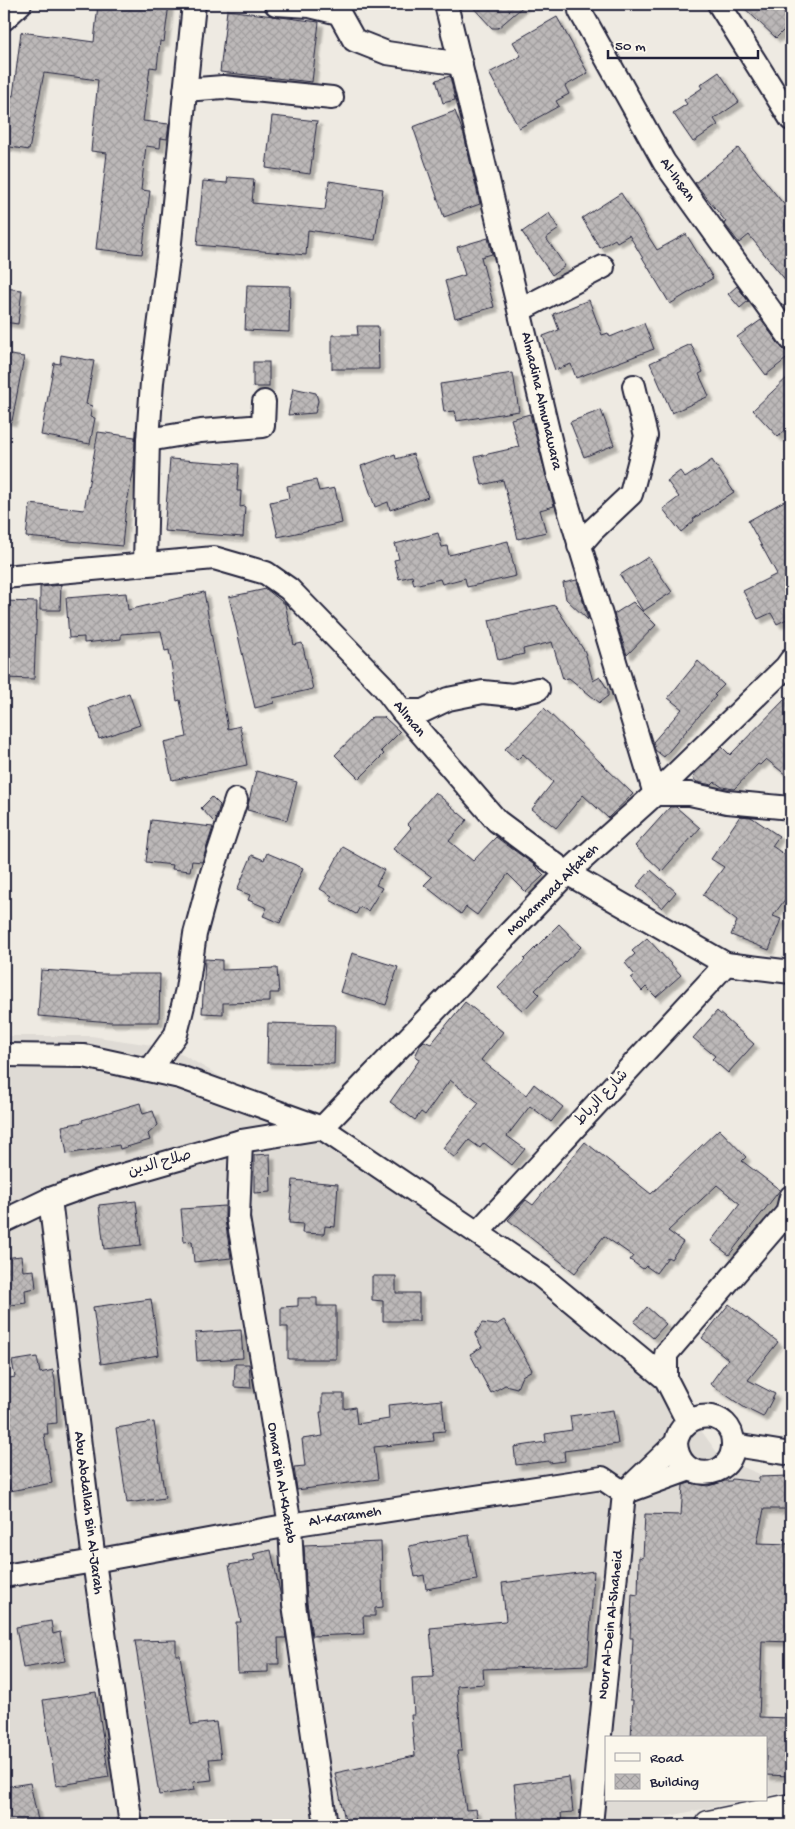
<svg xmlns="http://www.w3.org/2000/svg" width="795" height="1829" viewBox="0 0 795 1829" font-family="'Gochi Hand','Playpen Sans Arabic',sans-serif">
<defs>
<pattern id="building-cross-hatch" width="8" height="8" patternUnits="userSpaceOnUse" patternTransform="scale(1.25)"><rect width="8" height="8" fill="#bcb8b8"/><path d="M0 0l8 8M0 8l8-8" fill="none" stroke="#a19e9f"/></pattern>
<filter id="shadow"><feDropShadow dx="4.5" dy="4.5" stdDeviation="1" flood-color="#0004"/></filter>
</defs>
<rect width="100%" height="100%" fill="#eeeae2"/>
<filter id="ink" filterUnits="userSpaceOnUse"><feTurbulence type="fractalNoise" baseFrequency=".02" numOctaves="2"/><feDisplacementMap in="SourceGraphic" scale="10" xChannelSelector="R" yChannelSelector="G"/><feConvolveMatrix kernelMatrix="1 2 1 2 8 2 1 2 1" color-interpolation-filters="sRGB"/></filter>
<g filter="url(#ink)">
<polygon fill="#dfdbd5" points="4,1036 91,1036 152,1045 183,1055 287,1115 650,1360 721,1458 791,1487 791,1791 766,1796 766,1738 606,1738 606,1800 746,1800 627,1825 4,1825"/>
<g fill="url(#building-cross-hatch)" stroke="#22223b" filter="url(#shadow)">
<polygon points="98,4 169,4 164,42 160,41 157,68 150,67 143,121 169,124 167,139 161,138 160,148 146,146 141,190 150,191 142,254 96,249 107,153 91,151 98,80 44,73 29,150 4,146 4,94 13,96 21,32 94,42"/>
<polygon points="470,4 526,4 498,28 492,28"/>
<polygon points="740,4 783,4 791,12 791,23 776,38"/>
<polygon points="227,10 319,22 312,82 220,72"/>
<polygon points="557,17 588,73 565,86 569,94 556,101 559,106 519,128 489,73 521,56 513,42"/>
<polygon points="719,72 739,102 714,119 718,125 693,142 673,113 687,104 684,100 702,88 700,85"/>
<polygon points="450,76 455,100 443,103 436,80"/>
<polygon points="455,111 464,135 480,204 444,217 413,127"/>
<polygon points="272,116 317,121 310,174 266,168"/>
<polygon points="738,148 791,213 791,287 749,235 739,243 724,223 726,222 695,183"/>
<polygon points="228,177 254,179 252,203 325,210 329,181 383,189 375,240 308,230 306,255 197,245 203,181 227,183"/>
<polygon points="621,193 657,250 686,234 713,278 670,304 629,235 617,242 615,239 600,248 582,218"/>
<polygon points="549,213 559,229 546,238 565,266 552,275 522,232"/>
<polygon points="488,238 492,254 481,257 494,307 455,318 445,281 465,275 457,247"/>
<polygon points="247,285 290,286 289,332 245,330"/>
<polygon points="737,286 748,301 740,308 728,294"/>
<polygon points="4,288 22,290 18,324 4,322"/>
<polygon points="589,300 602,335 608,333 610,337 644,323 654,349 576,378 571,364 555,370 543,336 559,330 553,314"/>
<polygon points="761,320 781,347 785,351 791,352 791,355 766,375 737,337"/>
<polygon points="357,326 378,326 379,369 332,369 332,335 358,335"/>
<polygon points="691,344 703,372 699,374 709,396 672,413 650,363"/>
<polygon points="4,354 24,357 12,421 4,420"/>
<polygon points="61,355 94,361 86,404 92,406 90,417 95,418 90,444 41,435 54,363 60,364"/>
<rect x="253" y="362" width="16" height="25"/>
<polygon points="513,373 519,411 457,421 455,411 444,412 440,384"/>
<polygon points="791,374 791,425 778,437 753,410"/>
<polygon points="293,388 316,393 318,401 315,413 288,415"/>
<polygon points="601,410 614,445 584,457 570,422"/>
<polygon points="530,414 554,506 540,510 546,532 518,539 503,480 482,485 475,457 519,447 511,419"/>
<polygon points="98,432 135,437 134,469 126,507 122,546 26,537 30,504 84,510"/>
<polygon points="395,454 396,459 413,454 428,497 390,510 388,502 375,507 361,466"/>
<polygon points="170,459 239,464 237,491 241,491 240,507 245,506 243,537 164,531"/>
<polygon points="712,460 734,492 693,519 694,521 681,532 663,509 679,497 667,481 680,471 685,478"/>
<polygon points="316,480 319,491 335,488 342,523 278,537 270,502 289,498 287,486"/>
<polygon points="786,500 791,509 791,617 777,624 771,613 758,619 743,591 777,574 748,521"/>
<polygon points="438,533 442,547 447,546 449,555 508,541 516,576 467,587 465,578 442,584 440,579 414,585 412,576 399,579 394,560 399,559 395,544"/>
<polygon points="648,557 672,592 643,611 620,575"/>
<polygon points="577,580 584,605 588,620 566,599 563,583"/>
<polygon points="61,585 60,610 40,610 40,587"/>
<polygon points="266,589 285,604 294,645 302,643 313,689 273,698 274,703 255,708 229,597"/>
<polygon points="204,592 228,729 240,726 247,765 172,780 164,742 187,737 180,700 177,701 169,650 165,651 161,631 121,634 121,639 84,643 84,637 69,638 66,598 126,593 128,610"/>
<polygon points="4,601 37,602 34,679 4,678"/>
<polygon points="633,602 656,625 627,655 614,614"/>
<polygon points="555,605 585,652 593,681 600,677 608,690 608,696 600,702 600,703 569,678 563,679 552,642 523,649 524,654 498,660 489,620"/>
<polygon points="698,661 724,685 714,695 716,696 664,757 655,750 653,742 682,709 668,698"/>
<polygon points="129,693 140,725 99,739 89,708"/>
<polygon points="791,693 791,779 766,759 760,765 758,764 734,789 722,787 715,782 712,785 697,782 693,779 695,773 722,747 730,755"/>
<polygon points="544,708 633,794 608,818 583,795 556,828 532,809 553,782 523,754 517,760 505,749"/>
<polygon points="372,717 384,717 400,732 381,751 384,754 359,779 335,755"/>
<polygon points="256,771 297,782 287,820 247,810"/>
<polygon points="435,792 467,820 449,841 473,861 496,837 533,864 544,875 526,892 508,874 477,915 466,907 461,914 424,885 432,877 393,849 411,828 407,824"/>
<polygon points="212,797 220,805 216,818 213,821 201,808"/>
<polygon points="670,807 676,807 700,828 662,871 635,846"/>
<polygon points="740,816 751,817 779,836 772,846 791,859 791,891 773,916 781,919 769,950 731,935 737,921 703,895 724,867 711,859"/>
<polygon points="151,820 213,827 202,862 192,861 190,871 172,869 173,865 146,862"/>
<polygon points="343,847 384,870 376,885 382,888 368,911 360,907 356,914 330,900 332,896 320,889"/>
<polygon points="267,853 303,868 280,923 263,916 267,908 248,900 250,895 237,890 252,855 264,860"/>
<polygon points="651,870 676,892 662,908 637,886"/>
<polygon points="559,924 581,947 535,990 539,994 523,1011 498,988 525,960 524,959"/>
<polygon points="647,938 681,975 656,997 646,987 642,991 631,978 635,975 625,963 635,954 632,951"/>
<polygon points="352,953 398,967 386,1005 340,992"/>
<polygon points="205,959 222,960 222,970 277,968 279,993 270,993 270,1002 223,1003 223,1014 202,1013"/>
<polygon points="41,970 102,974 160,974 159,1022 111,1022 38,1016"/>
<polygon points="465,1002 503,1032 481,1060 526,1095 534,1084 563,1107 551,1122 530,1106 507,1136 525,1149 512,1165 484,1143 480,1148 469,1140 455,1158 443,1148 479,1103 450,1080 425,1115 421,1112 415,1120 390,1102 420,1059 415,1056 421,1044 424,1041 431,1044"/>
<polygon points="717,1011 754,1044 728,1073 712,1059 715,1056 693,1038"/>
<polygon points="268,1023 335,1025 334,1064 267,1063"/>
<polygon points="140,1103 143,1114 153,1111 158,1125 148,1134 150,1140 120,1149 119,1145 67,1154 62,1126 83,1122 82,1120"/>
<polygon points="719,1129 746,1157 742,1161 780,1190 729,1255 711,1241 740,1204 717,1185 668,1231 683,1242 671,1259 668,1257 656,1273 646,1266 643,1269 630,1260 633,1256 604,1236 575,1273 508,1220 526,1200 533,1205 585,1142 651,1194"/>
<polygon points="270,1154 271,1192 254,1193 254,1155"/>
<polygon points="293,1180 338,1184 335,1227 325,1226 324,1234 302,1233 303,1224 289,1223"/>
<polygon points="136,1201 141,1245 104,1249 99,1205"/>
<polygon points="225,1206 225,1220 231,1258 194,1262 192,1241 184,1242 181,1209"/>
<polygon points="21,1256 23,1271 34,1270 36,1288 25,1290 26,1303 4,1306 4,1258"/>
<polygon points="372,1276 396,1276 396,1293 419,1293 419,1321 383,1321 383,1301 372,1300"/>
<polygon points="298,1298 317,1298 317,1306 336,1306 336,1359 288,1359 288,1327 281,1327 281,1307 298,1306"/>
<polygon points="151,1299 159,1355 101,1364 93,1307"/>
<polygon points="729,1304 778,1342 748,1380 775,1394 763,1417 745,1408 710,1384 728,1359 702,1338"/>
<polygon points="647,1307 666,1324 653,1338 634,1322"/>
<polygon points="504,1320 532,1370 522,1376 517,1388 505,1385 491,1393 470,1354 482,1347 475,1335 482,1323 496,1325"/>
<polygon points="241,1330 243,1358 197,1361 195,1333"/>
<polygon points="37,1357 40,1373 53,1370 55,1381 57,1423 47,1424 48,1434 44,1434 52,1483 10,1491 4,1458 4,1413 8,1412 4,1379 15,1377 12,1361"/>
<polygon points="235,1364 249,1364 251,1388 234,1387"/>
<polygon points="322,1394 344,1394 344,1409 355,1407 357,1424 389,1419 388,1405 442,1400 445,1431 433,1432 434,1441 374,1447 378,1479 297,1490 294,1467 305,1466 302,1439 323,1436 320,1412 322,1412"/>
<polygon points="613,1410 618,1444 564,1451 565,1461 549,1463 549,1461 516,1465 514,1447 546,1442 545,1434 572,1430 570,1416"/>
<polygon points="154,1422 165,1498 127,1503 116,1428"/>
<polygon points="789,1476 789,1509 764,1509 757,1543 791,1544 791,1642 762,1641 759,1717 791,1718 791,1776 766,1775 766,1738 631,1738 633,1700 630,1700 633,1638 630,1638 632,1594 638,1595 639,1557 643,1558 645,1514 681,1515 683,1485 690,1483 708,1486 725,1481 731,1481 732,1479 759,1482 759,1477"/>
<polygon points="469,1535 477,1580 426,1589 424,1575 415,1577 409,1546"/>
<polygon points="381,1542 383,1607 375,1608 375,1616 363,1616 364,1634 312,1636 307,1603 304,1545"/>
<polygon points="271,1550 281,1597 286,1638 278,1638 279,1664 268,1664 268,1672 238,1673 236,1622 241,1622 229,1565 255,1560 253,1554"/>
<polygon points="594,1571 588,1665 483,1669 484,1684 457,1686 462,1751 457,1751 466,1810 476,1809 479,1825 346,1825 335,1773 415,1756 411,1715 414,1715 412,1678 434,1677 430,1628 505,1621 506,1620 502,1583"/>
<polygon points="51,1621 53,1634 60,1632 65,1661 23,1668 16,1627"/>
<polygon points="176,1640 176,1655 180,1655 191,1725 216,1722 221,1758 209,1759 212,1780 193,1782 194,1790 159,1795 135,1641"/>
<polygon points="96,1692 109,1777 56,1786 43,1700"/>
<polygon points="569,1777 573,1812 561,1813 562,1825 519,1825 514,1784"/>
<polygon points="30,1783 39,1825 4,1825 4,1787"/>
</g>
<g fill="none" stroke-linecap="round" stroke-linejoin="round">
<g stroke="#22223b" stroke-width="26">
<g id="minor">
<polyline points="276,4 310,6 339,13 354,40 387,53 461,64"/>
<polyline points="446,4 558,473 655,794 690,794 727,802 791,808"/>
<polyline points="581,4 580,11 664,162 791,339"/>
<polyline points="719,4 791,119"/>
<polyline points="4,19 20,4"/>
<polyline points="185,90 223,87 332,98"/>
<polyline points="520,310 603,267"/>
<polyline points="148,440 201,431 263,426 264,402"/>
<polyline points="579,546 593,530 631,494 646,436 634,386"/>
<polyline points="145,564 148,440 152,382 170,242 194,4"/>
<polyline points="4,577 214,558 266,573 289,589 383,686 402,711 497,821 567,873 726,964 791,972"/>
<polyline points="402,711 423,711 448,699 483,692 513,695 538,689"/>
<polyline points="4,1055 84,1056 180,1077 322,1128 541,1276 666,1379 688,1422"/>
<polyline points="150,1070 176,1034 187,989 195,934 209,882 236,800"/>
<polyline points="241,1141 238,1218 290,1525 294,1604 326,1825"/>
<polyline points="50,1199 94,1561 131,1825"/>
<polyline points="4,1221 50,1199 92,1184 241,1141 322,1128 567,873 655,794 786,667 791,660"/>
<polyline points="478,1232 726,964"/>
<polyline points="666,1379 666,1354 787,1213 791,1197"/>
<polyline points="734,1445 791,1454"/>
<polyline points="632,1490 690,1469"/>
<path d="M624,1493L676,1443C682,1407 733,1408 733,1444C734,1481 678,1484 676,1443"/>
<polyline points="4,1576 94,1561 290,1525 602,1478 624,1493"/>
<polyline points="591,1825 624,1493"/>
</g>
</g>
<g stroke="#22223b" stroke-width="31">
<polyline id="major" points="709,1825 791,1808"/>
</g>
<use href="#minor" stroke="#fbf7ec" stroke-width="22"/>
<use href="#major" stroke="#fbf7ec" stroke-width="28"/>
</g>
</g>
<g text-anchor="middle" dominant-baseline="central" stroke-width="5" stroke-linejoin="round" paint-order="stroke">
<g font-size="15" fill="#22223b" stroke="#fbf7ec">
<text transform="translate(677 180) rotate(55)">Al-Ihsan</text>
<text transform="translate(541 401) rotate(77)">Almadina Almunawara</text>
<text transform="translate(409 719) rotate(51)">AlIman</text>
<text transform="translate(553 890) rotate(-45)">Mohammad Alfateh</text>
<text transform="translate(602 1098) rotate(-47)">شارع الرباط</text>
<text transform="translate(160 1164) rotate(-16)">صلاح الدين</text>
<text transform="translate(281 1483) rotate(81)">Omar Bin Al-Khatab</text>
<text transform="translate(88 1513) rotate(83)">Abu Abdallah Bin Al-Jarah</text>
<text transform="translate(345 1517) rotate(-9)">Al-Karameh</text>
<text transform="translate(611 1625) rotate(-84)">Nour Al-Dein Al-Shaheid</text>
</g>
</g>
<rect width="795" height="1829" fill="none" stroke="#fbf7ec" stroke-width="20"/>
<rect x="10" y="10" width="775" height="1809" fill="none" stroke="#22223b" stroke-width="2" filter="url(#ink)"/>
<rect x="605" y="1736" width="162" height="65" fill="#fbf7ec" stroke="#a4a2a5"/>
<rect x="615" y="1753" width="25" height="8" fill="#fbf7ec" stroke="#a4a2a5"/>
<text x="650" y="1762" font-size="15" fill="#22223b">Road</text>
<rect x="615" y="1774" width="25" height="15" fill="url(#building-cross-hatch)" stroke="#a4a2a5"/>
<text x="650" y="1786" font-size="15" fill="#22223b">Building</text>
<path d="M608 50v8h150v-8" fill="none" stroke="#22223b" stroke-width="2.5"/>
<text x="615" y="50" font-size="15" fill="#22223b" stroke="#fbf7ec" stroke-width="4" paint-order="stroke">50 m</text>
</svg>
